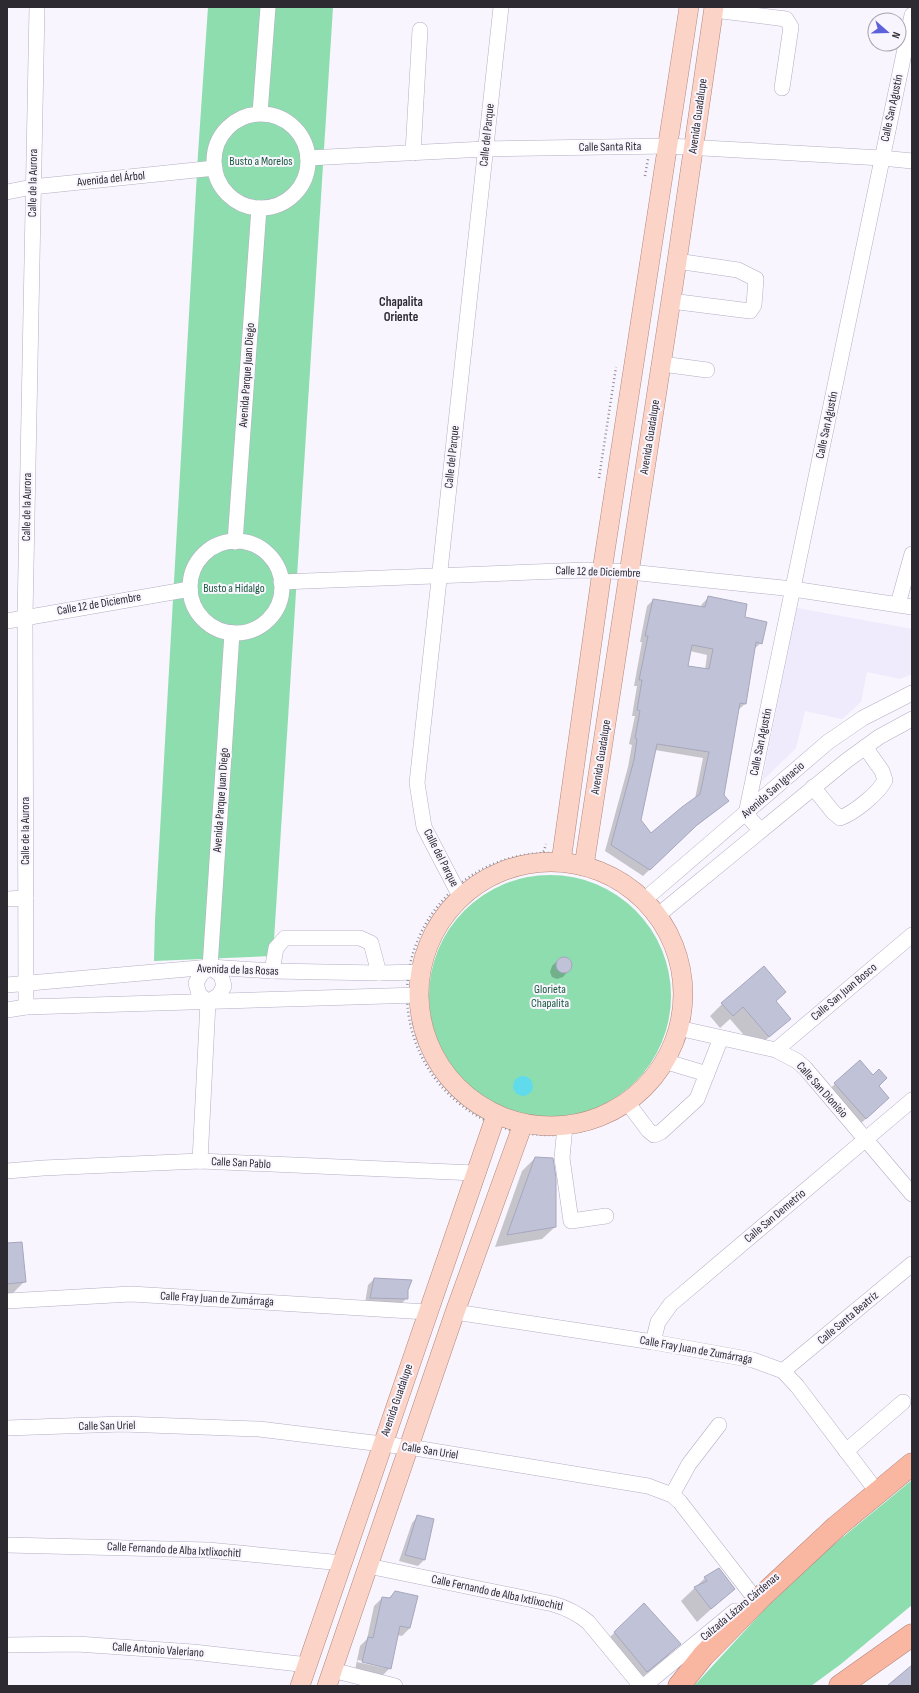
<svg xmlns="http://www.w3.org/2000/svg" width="919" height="1693" viewBox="0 0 919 1693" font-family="'Sofia Sans Condensed',sans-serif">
<rect width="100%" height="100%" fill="#f8f5fe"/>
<polygon fill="#efeafc" points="797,608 912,629 912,674 900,679 867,672 861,702 842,719 805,711 796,748 762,781"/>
<g fill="#8eddae">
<polygon points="208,7 333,7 273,956 154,961 155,920 198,154"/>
<circle cx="550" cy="996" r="121"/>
<polygon points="912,1480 912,1605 841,1664 811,1686 694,1686 764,1610 832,1546"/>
</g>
<circle fill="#5fdbec" cx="523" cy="1086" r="10"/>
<g fill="#0003" fill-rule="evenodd">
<path d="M708,598L744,617L761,643L754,649L745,704L738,710L721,807L690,831L643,876L605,851L628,767L632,745L629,744L635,716H632L637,686H634L642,642H640L647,606L653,600L701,607L702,604ZM690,651L707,655L705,670L686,666ZM655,750L703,758L695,799L651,834L640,820Z"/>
<polygon points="563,957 569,960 571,964 569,970 563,977 557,979 552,977 550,972 552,966 558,960"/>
<polygon points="775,1002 789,1019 756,1049 730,1019 720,1028 710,1016 722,1004"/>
<polygon points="873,1076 878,1086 876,1110 852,1131 822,1096 835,1084"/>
<polygon points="535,1158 555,1227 542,1239 495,1247 522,1171"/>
<polygon points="7,1244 24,1282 12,1294 7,1295"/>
<polygon points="374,1279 407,1290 407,1298 401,1304 365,1303 368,1285"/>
<polygon points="418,1516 424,1560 418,1566 399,1561 412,1523"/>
<polygon points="705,1578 733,1589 697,1622 681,1601"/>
<path d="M395,1592L417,1597L410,1628L402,1636L397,1635L390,1668L382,1676L355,1670L360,1646L367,1639L374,1606L382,1598L388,1599ZM358,1660L385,1666V1668L357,1662Z"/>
<polygon points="615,1632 679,1644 667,1657 634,1684 602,1645"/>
</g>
<g fill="#c0c2d8" stroke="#a6a7bd" fill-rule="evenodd">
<path d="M708,596L747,604L745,617L767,622L762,644L756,642L746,704L740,703L724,795L729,801L697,825L650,870L611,845L634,760L637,739L635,738L640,711L637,710L642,680H639L648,636H645L653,599L705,607ZM692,645L713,649L709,669L688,666ZM657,744L709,752L700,794L682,807L651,833L641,820Z"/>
<circle cx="564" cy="965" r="8"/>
<polygon points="764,966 786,992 776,1001 791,1019 769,1037 743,1007 733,1016 721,1003"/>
<polygon points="860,1060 873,1075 879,1069 887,1078 879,1086 889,1098 866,1119 834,1083"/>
<polygon points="535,1157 553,1158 556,1178 556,1227 507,1235"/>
<polygon points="22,1242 26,1282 7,1284 7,1243"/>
<polygon points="374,1278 412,1280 408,1290 408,1299 370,1298"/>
<polygon points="417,1515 434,1519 425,1560 405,1555"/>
<polygon points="719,1568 735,1589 711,1609 694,1587 707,1581 704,1577"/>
<polygon points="395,1591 418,1596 410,1628 400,1626 391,1669 362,1662 368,1637 373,1638 382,1597 390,1598"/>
<polygon points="644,1603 681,1644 647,1672 614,1632"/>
<polygon points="912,1665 912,1686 887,1686"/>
</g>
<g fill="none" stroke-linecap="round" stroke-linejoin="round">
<g stroke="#b5aec4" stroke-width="16">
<g id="minor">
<polyline points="714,10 786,19 791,27 782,88"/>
<polyline points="260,113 268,7"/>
<circle cx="261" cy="161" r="47"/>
<polyline points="413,153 420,30"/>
<polyline points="308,158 485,149 668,146 882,158 912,161"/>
<polyline points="7,192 32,187 215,168"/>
<polyline points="671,301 750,311 754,305 756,279 738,270 677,261"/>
<polyline points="662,364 707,370"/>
<circle cx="236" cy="587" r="46"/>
<polyline points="235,542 259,208"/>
<polyline points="281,582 585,570 630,572 793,589 912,607"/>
<polyline points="898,604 912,554"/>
<polyline points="7,621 190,589"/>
<path d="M813,787L833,812L840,818C854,813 879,793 885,780L882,771L865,747"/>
<polyline points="760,830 746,814 912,15"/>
<polyline points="461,898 424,827 417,783 501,7"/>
<polyline points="7,899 26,898"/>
<polyline points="644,900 828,742 863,718 912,693"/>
<polyline points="657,916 846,761 879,737 912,719"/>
<polyline points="272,971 276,948 285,938 360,938 371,943 379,973"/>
<polyline points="7,985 210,967 272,971 379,973 421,972"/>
<polyline points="208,1002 219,995 224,986 221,975 210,967"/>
<polyline points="26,1007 25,617 37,7"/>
<polyline points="7,1010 26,1007 419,995"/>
<polyline points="678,1028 776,1050 797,1061 805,1068 912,1194"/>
<polyline points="776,1050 912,935"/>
<polyline points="664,1061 707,1074"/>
<polyline points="627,1102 648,1130 654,1135 661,1132 697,1099 721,1038"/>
<polyline points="565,1126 562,1158 571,1221 606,1216"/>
<polyline points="200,1161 208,1002 199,994 196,983 201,974 210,967 232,633"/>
<polyline points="7,1171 43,1168 200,1161 475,1173"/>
<polyline points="7,1301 131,1294 427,1312"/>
<polyline points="455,1312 653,1342 753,1360 783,1371 797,1386 878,1493"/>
<polyline points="653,1342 658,1322 671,1304 912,1100"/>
<polyline points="783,1371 912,1264"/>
<polyline points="7,1428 122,1424 259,1429 415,1448 648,1486 672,1495 680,1502 753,1596"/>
<polyline points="846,1451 903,1402"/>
<polyline points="672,1495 689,1464 719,1425"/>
<polyline points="7,1545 208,1550 342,1563"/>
<path d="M368,1566L553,1604C567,1608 577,1613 588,1622L641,1686"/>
<polyline points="7,1645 77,1644 193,1652 308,1665"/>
<polyline points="332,1670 395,1686"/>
<polyline points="644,1686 735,1611"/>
</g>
</g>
<g stroke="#b2867b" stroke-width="20">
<g id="major">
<polyline points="561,862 602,571 689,7"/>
<circle cx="551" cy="994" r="132"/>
<polyline points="584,866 677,261 714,7"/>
<polyline points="300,1686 496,1115"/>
<polyline points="327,1686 455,1312 523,1124"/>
</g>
</g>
<g stroke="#b2867b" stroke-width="23">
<g id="highway">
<polyline points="679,1686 703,1656 761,1597 836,1527 912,1464"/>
<polyline points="840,1686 912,1635"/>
</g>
</g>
<g stroke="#8d8a93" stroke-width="2.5" stroke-dasharray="1 3" stroke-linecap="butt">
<polyline points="645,176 648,159"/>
<polyline points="599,478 616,367"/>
<circle cx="548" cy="994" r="141"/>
<polyline points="540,854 544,851 546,844"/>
</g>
<use href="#minor" stroke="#fff" stroke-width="15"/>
<use href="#major" stroke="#fbd4c7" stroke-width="19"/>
<use href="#highway" stroke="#f9b7a2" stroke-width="22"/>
</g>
<g text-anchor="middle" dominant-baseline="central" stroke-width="4" stroke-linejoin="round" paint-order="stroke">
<g font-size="12" fill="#2d2a32" stroke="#f8f5fe">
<text transform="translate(892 108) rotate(-78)">Calle San Agustín</text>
<text transform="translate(698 116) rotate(-82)">Avenida Guadalupe</text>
<text transform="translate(487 135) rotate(-84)">Calle del Parque</text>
<text transform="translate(610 147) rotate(-1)">Calle Santa Rita</text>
<text transform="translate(111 179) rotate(-6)">Avenida del Árbol</text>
<text transform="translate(33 183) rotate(-89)">Calle de la Aurora</text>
<text transform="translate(247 375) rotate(-86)">Avenida Parque Juan Diego</text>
<text transform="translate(827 425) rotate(-78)">Calle San Agustín</text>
<text transform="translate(650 437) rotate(-81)">Avenida Guadalupe</text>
<text transform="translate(452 457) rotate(-84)">Calle del Parque</text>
<text transform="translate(27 507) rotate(-89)">Calle de la Aurora</text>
<text transform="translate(598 572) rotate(2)">Calle 12 de Diciembre</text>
<text transform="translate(99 604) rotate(-10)">Calle 12 de Diciembre</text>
<text transform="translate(761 742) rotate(-78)">Calle San Agustín</text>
<text transform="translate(601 757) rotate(-81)">Avenida Guadalupe</text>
<text transform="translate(773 790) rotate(-41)">Avenida San Ignacio</text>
<text transform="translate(221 800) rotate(-86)">Avenida Parque Juan Diego</text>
<text transform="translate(25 831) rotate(-90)">Calle de la Aurora</text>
<text transform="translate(441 858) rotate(63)">Calle del Parque</text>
<text transform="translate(238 970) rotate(2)">Avenida de las Rosas</text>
<text transform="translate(844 992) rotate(-40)">Calle San Juan Bosco</text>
<text transform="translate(822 1090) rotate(48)">Calle San Dionisio</text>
<text transform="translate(241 1163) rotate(3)">Calle San Pablo</text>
<text transform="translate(775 1216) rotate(-40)">Calle San Demetrio</text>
<text transform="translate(217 1299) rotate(3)">Calle Fray Juan de Zumárraga</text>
<text transform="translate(848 1318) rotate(-40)">Calle Santa Beatríz</text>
<text transform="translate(696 1350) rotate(10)">Calle Fray Juan de Zumárraga</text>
<text transform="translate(397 1400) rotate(-71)">Avenida Guadalupe</text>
<text transform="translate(107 1426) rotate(-1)">Calle San Uriel</text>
<text transform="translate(430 1451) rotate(9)">Calle San Uriel</text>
<text transform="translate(174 1550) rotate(3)">Calle Fernando de Alba Ixtlixochitl</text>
<text transform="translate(497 1593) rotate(12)">Calle Fernando de Alba Ixtlixochitl</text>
<text transform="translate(740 1607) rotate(-40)">Calzada Lázaro Cárdenas</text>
<text transform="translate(158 1650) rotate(4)">Calle Antonio Valeriano</text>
</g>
<g font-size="12" fill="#195a3a" stroke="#f8f5fe">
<text x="261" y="161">Busto a Morelos</text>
<text x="234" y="588">Busto a Hidalgo</text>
<text x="550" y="989">Glorieta<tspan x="550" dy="14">Chapalita</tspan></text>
</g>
<g font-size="13" font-weight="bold" fill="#2d2a32" stroke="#f8f5fe">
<text x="401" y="302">Chapalita<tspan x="401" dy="15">Oriente</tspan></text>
</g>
</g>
<rect width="919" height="1693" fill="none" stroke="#2d2a32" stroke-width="16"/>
<g transform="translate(887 32) rotate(110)"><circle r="19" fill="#f8f5fe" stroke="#a7a4ac"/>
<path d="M0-3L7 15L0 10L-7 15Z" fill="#5d62da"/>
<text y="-6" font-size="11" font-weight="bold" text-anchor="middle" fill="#2d2a32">N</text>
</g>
</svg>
